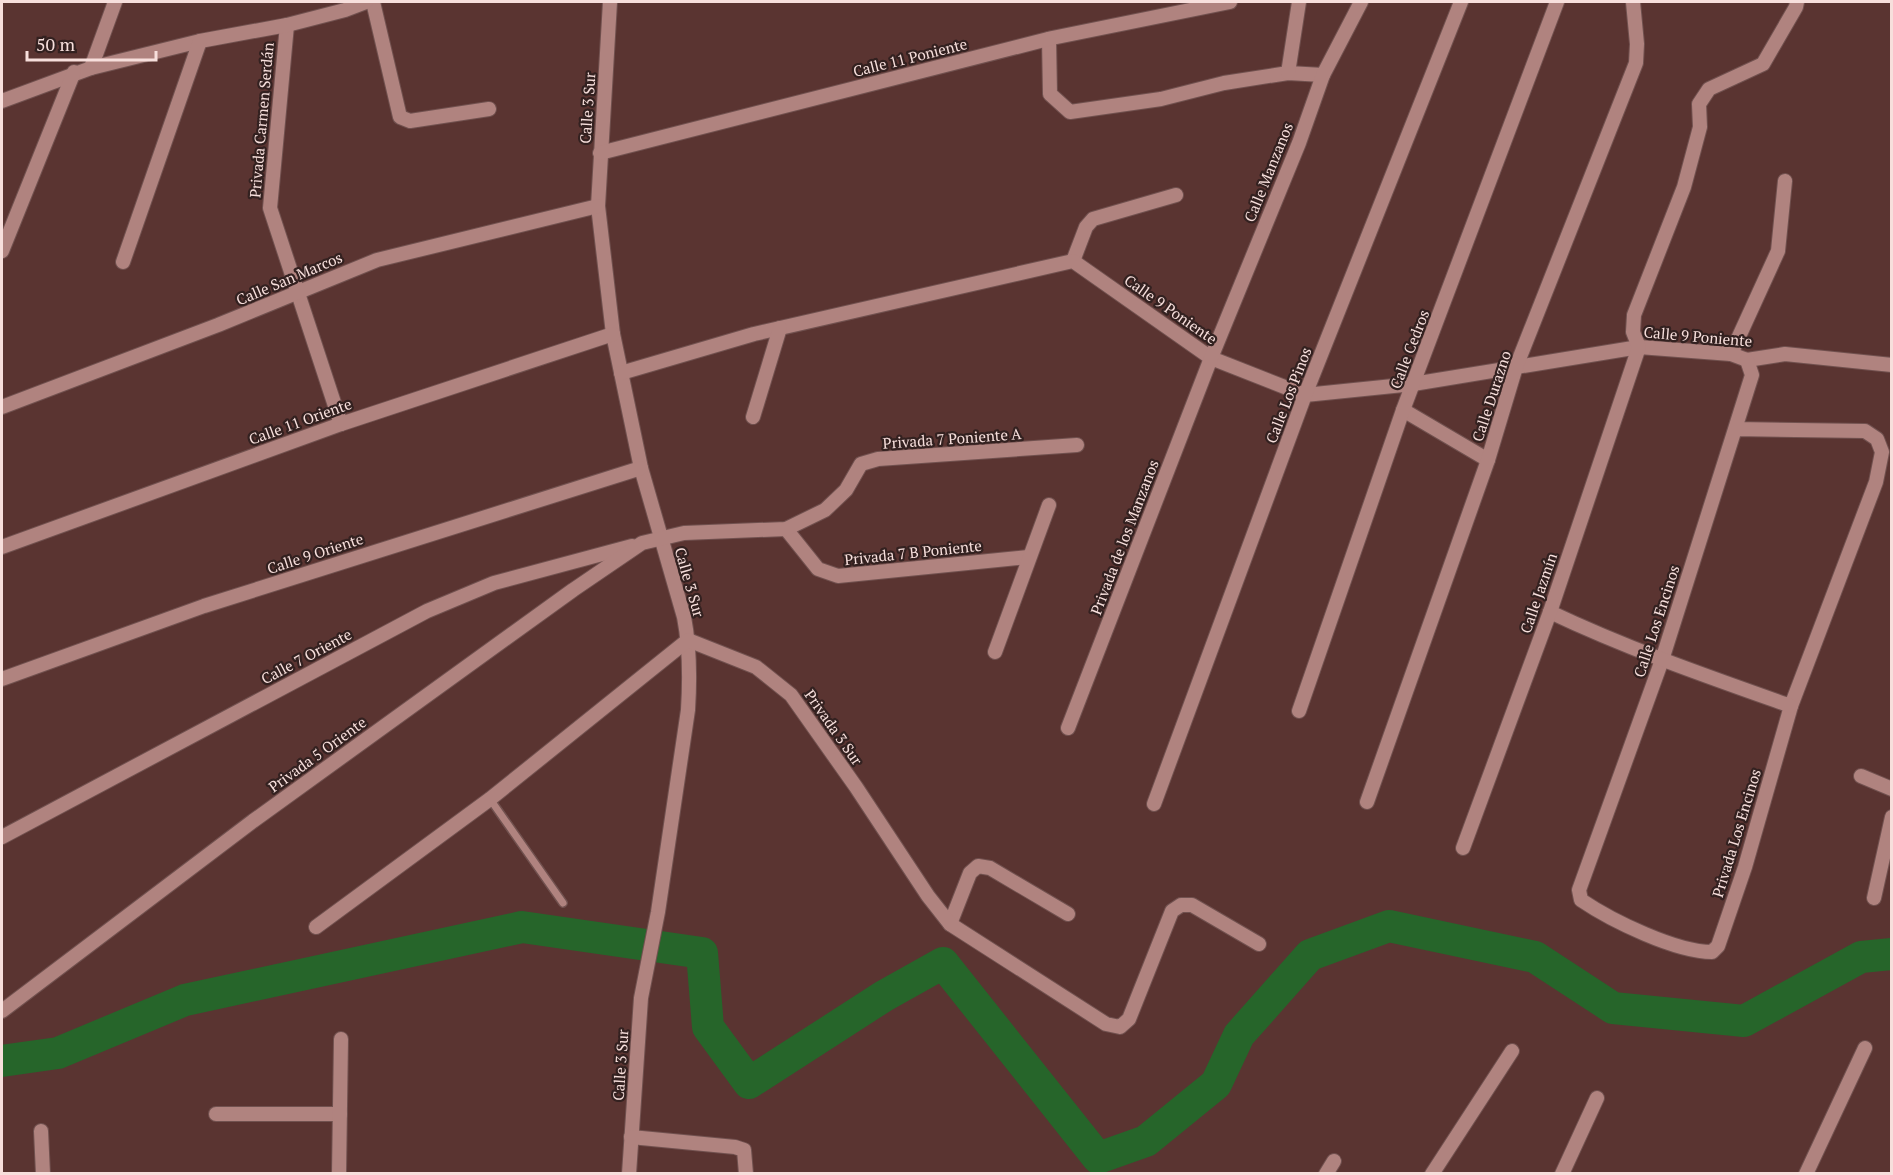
<svg xmlns="http://www.w3.org/2000/svg" width="1893" height="1175" viewBox="0 0 1893 1175" font-family="'PT Serif',serif">
<rect width="100%" height="100%" fill="#5a3431"/>
<g fill="none" stroke-linecap="round" stroke-linejoin="round">
<polyline stroke="#26652a" stroke-width="32" points="2,1061 58,1053 185,1000 522,927 702,953 708,1027 749,1083 884,996 943,963 1098,1158 1146,1141 1216,1084 1239,1035 1310,955 1389,926 1535,957 1613,1008 1744,1021 1861,957 1892,954"/>
<g stroke="#71514f" stroke-width="10">
<polyline id="service" points="490,799 563,903"/>
</g>
<g stroke="#71514f" stroke-width="16">
<g id="minor">
<polyline points="373,2 400,117 410,121 489,109"/>
<path d="M610,2L598,206L613,334L641,468L684,617C690,648 690,678 688,710L658,912L641,998L629,1174"/>
<polyline points="287,25 270,208 341,424"/>
<polyline points="1049,39 1050,94 1070,112 1161,99 1224,83 1288,73 1323,75"/>
<polyline points="91,68 115,2"/>
<polyline points="1288,73 1299,2"/>
<polyline points="2,101 91,68 200,41 287,25 345,10 366,2"/>
<polyline points="600,153 1052,38 1230,2"/>
<polyline points="2,251 74,72"/>
<polyline points="1073,261 1086,227 1093,219 1176,195"/>
<polyline points="123,262 200,41"/>
<polyline points="1731,354 1778,251 1785,181"/>
<polyline points="621,373 754,334 1073,261 1211,358 1305,395 1413,384 1639,347 1731,354 1747,360 1785,354 1892,365"/>
<polyline points="2,407 218,325 377,260 598,206"/>
<polyline points="1403,410 1488,460"/>
<polyline points="753,417 780,328"/>
<path d="M1735,429L1865,431L1877,439L1882,452L1876,482L1791,706L1745,867L1718,946L1712,952C1676,952 1612,921 1581,900L1579,890L1662,660L1735,429L1752,375L1747,360"/>
<polyline points="786,529 818,569 838,576 1028,557"/>
<polyline points="2,547 341,424 613,334"/>
<path d="M1550,612C1628,649 1709,677 1791,706"/>
<polyline points="995,652 1049,505"/>
<polyline points="2,679 204,606 641,468"/>
<polyline points="1299,711 1403,410 1557,2"/>
<polyline points="1068,728 1211,358 1299,143 1323,75 1361,2"/>
<polyline points="1861,776 1892,789"/>
<polyline points="1367,802 1488,460 1516,367 1636,63 1637,44 1633,2"/>
<polyline points="1154,804 1305,395 1461,2"/>
<polyline points="2,837 427,611 494,583 632,546"/>
<polyline points="1463,848 1550,612 1639,347 1633,332 1634,315 1684,187 1700,127 1699,104 1709,89 1763,64 1796,7 1797,2"/>
<polyline points="1874,898 1892,817"/>
<polyline points="950,924 970,873 978,866 990,868 1068,914"/>
<polyline points="316,927 490,799 688,640 756,667 791,695 856,787 928,896 950,924 1106,1024 1120,1027 1129,1019 1172,911 1181,905 1192,905 1259,944"/>
<polyline points="2,1011 253,821 573,590 642,543 684,533 786,529 825,510 846,490 861,464 878,459 1077,445"/>
<polyline points="216,1114 340,1114"/>
<polyline points="41,1131 43,1174"/>
<polyline points="631,1137 735,1147 744,1150 746,1174"/>
<polyline points="339,1174 341,1039"/>
<polyline points="1326,1174 1334,1161"/>
<polyline points="1432,1174 1512,1051"/>
<polyline points="1562,1174 1597,1098"/>
<polyline points="1806,1174 1865,1048"/>
</g>
</g>
<use href="#service" stroke="#b0837f" stroke-width="7"/>
<use href="#minor" stroke="#b0837f" stroke-width="14"/>
</g>
<g text-anchor="middle" dominant-baseline="central" stroke-width="4.5" stroke-linejoin="round" paint-order="stroke">
<g font-size="15" fill="#f7dfdc" stroke="#332120">
<text transform="translate(910 57) rotate(-14)">Calle 11 Poniente</text>
<text transform="translate(587 108) rotate(-86)">Calle 3 Sur</text>
<text transform="translate(261 120) rotate(-85)">Privada Carmen Serdán</text>
<text transform="translate(1268 172) rotate(-68)">Calle Manzanos</text>
<text transform="translate(289 278) rotate(-23)">Calle San Marcos</text>
<text transform="translate(1171 309) rotate(35)">Calle 9 Poniente</text>
<text transform="translate(1698 336) rotate(5)">Calle 9 Poniente</text>
<text transform="translate(1409 349) rotate(-69)">Calle Cedros</text>
<text transform="translate(1288 395) rotate(-69)">Calle Los Pinos</text>
<text transform="translate(1491 396) rotate(-72)">Calle Durazno</text>
<text transform="translate(300 421) rotate(-20)">Calle 11 Oriente</text>
<text transform="translate(952 438) rotate(-4)">Privada 7 Poniente A</text>
<text transform="translate(1124 537) rotate(-69)">Privada de los Manzanos</text>
<text transform="translate(913 552) rotate(-6)">Privada 7 B Poniente</text>
<text transform="translate(315 553) rotate(-18)">Calle 9 Oriente</text>
<text transform="translate(690 582) rotate(74)">Calle 3 Sur</text>
<text transform="translate(1538 593) rotate(-71)">Calle Jazmín</text>
<text transform="translate(1656 621) rotate(-72)">Calle Los Encinos</text>
<text transform="translate(306 656) rotate(-28)">Calle 7 Oriente</text>
<text transform="translate(834 727) rotate(55)">Privada 3 Sur</text>
<text transform="translate(317 754) rotate(-36)">Privada 5 Oriente</text>
<text transform="translate(1736 833) rotate(-73)">Privada Los Encinos</text>
<text transform="translate(620 1065) rotate(-86)">Calle 3 Sur</text>
</g>
</g>
<rect width="1893" height="1175" fill="none" stroke="#f7dfdc" stroke-width="6"/>
<path d="M27 51v9h129v-9" fill="none" stroke="#f7dfdc" stroke-width="3"/>
<text x="36" y="51" font-size="18" fill="#f7dfdc" stroke="#332120" stroke-width="4.5" paint-order="stroke">50 m</text>
</svg>
